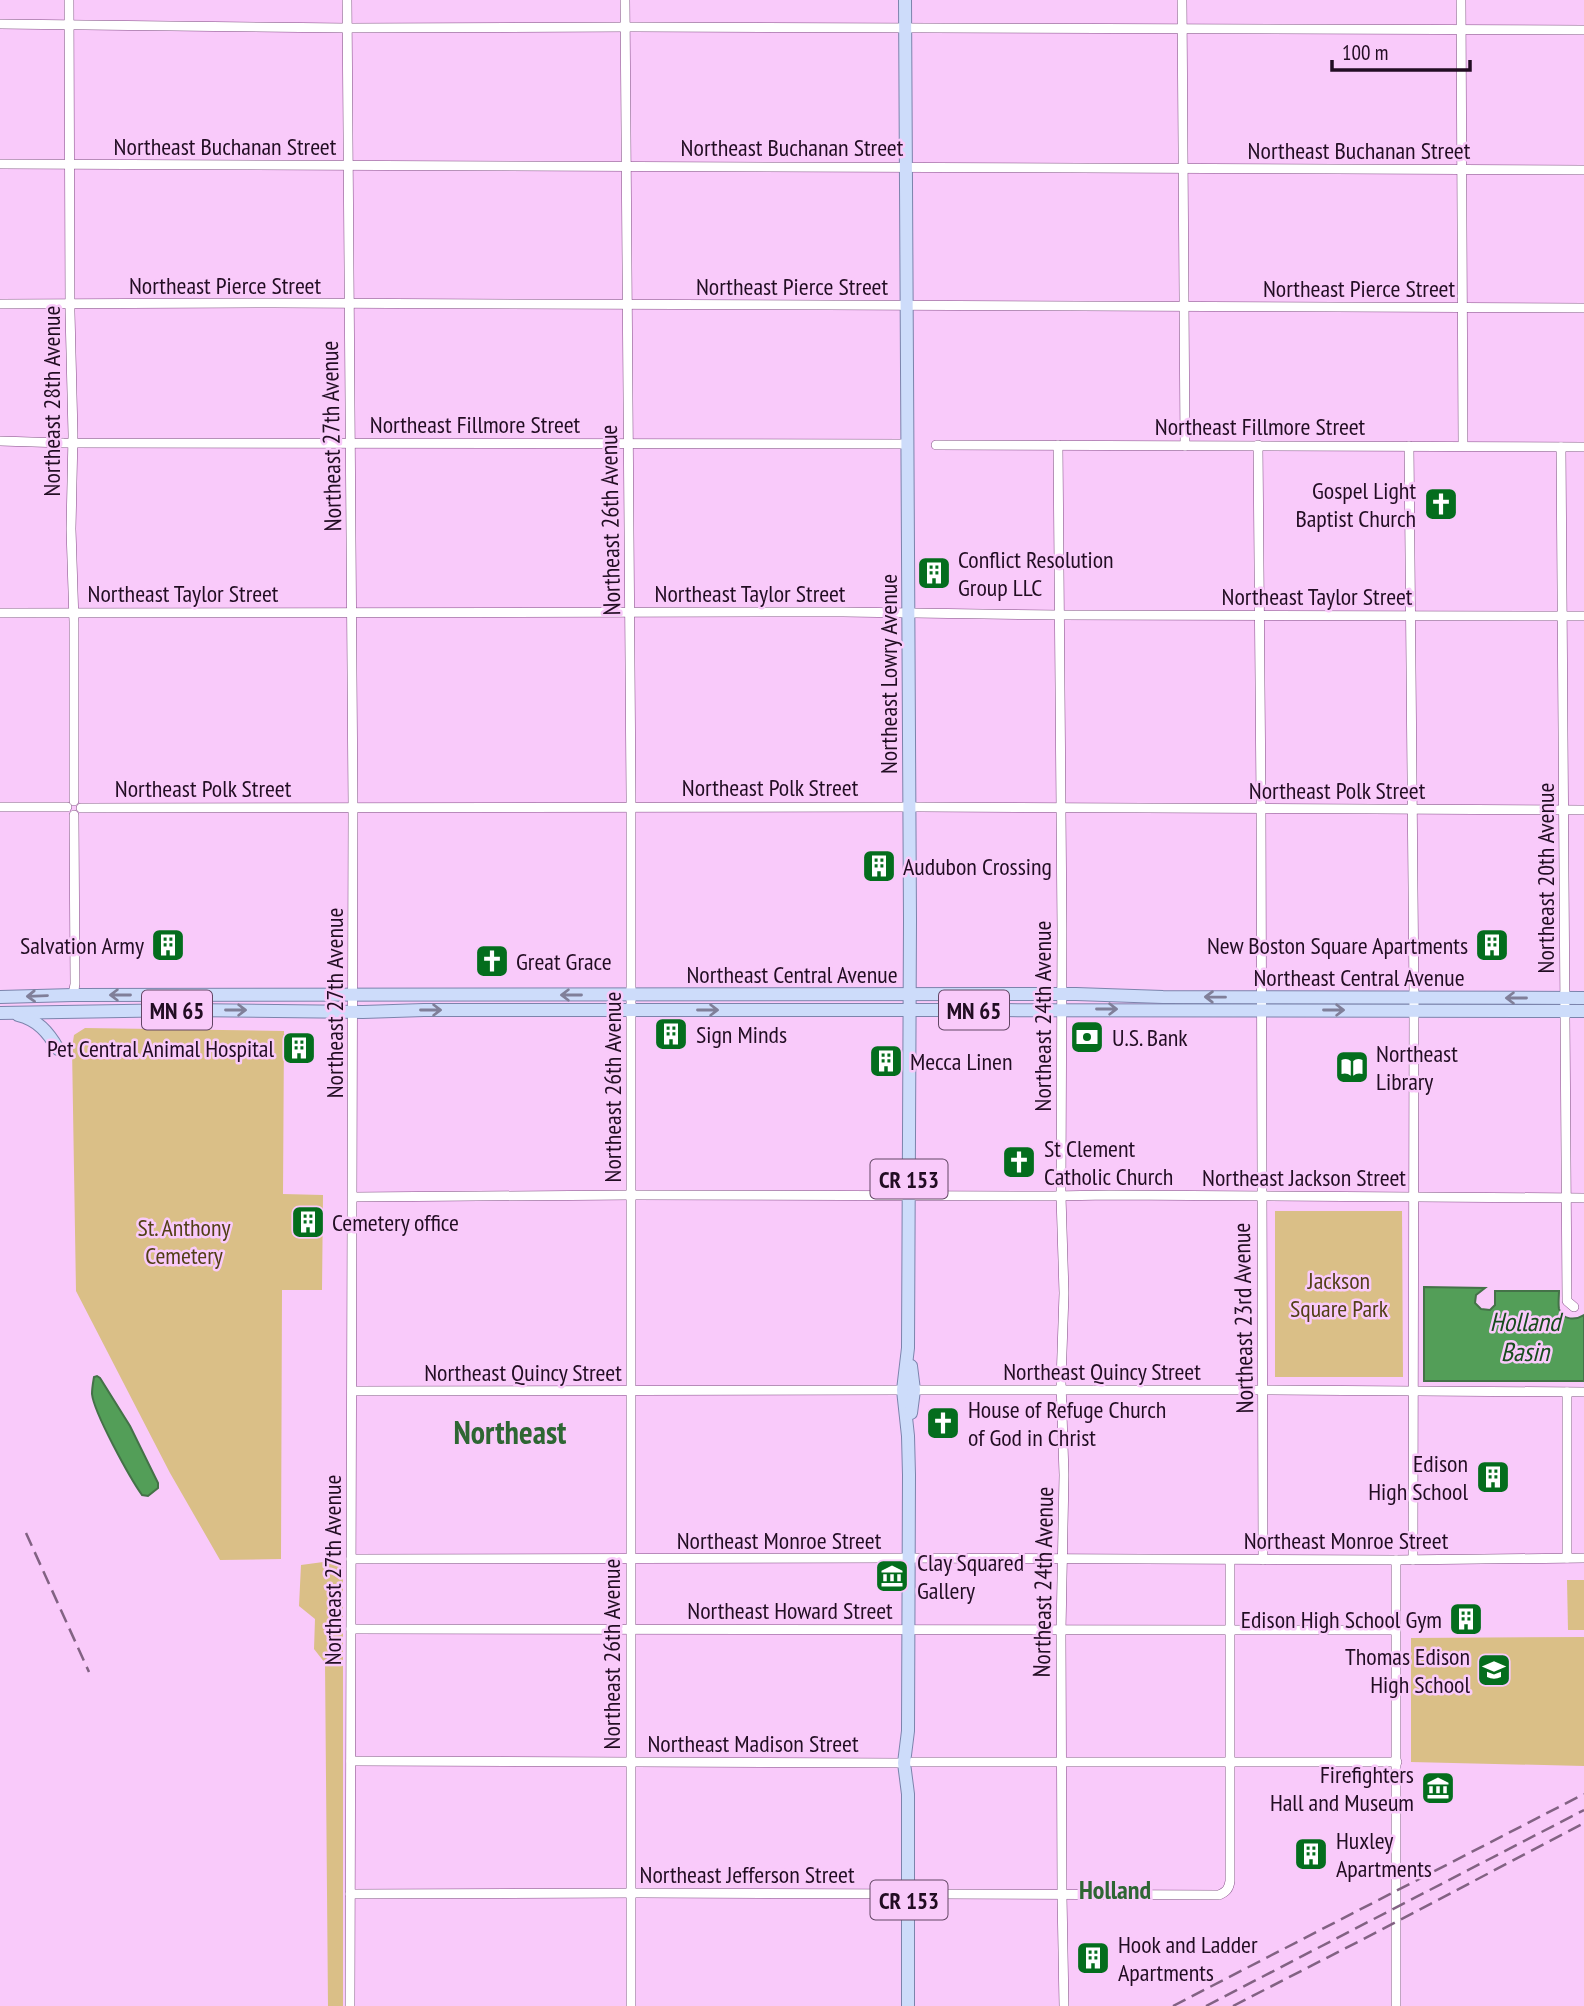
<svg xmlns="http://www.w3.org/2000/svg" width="1584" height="2006" viewBox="0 0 1584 2006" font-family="'PT Sans Narrow',sans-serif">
<rect width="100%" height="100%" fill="#f9cafa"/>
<g fill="#dabf87">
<polygon points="85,1028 284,1031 283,1194 323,1195 322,1290 282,1290 281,1559 220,1560 170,1473 76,1291 72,1048 74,1035"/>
<polygon points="1275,1211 1402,1211 1403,1377 1275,1377"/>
<polygon points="338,1560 343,1564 343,2006 328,2006 325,1663 314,1649 315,1619 299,1606 301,1565"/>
<polygon points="1567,1580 1584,1580 1584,1630 1568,1630"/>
<polygon points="1584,1637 1584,1766 1411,1762 1411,1638"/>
</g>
<g fill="#539e58" stroke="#447248" stroke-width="2">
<path d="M1424,1287L1485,1288L1476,1295L1475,1303L1481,1309L1490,1310L1495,1305V1291H1559C1559,1296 1558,1304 1559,1309C1563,1321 1576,1320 1584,1315V1381H1424Z"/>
<path d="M97,1376L100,1378L130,1426L158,1483V1488L148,1496L142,1495C130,1478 94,1413 92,1394C92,1388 93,1383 94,1377Z"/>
</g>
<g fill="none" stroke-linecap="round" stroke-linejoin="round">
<g stroke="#804d83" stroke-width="10">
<g id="minor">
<polyline points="69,0 70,312 73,435 71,529 74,622 74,801"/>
<polyline points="347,0 353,807 350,2006"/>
<polyline points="625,0 631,796 631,2006"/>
<polyline points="1182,0 1185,446"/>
<polyline points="1461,0 1463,446"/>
<polyline points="0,24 347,28 634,27 1584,30"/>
<polyline points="0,164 1584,170"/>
<polyline points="0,304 275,303 1584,308"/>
<polyline points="0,441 64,443 908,444"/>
<polyline points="936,445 1584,447"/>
<polyline points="1058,445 1062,931 1061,1196 1064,1293 1061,1382 1064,1475 1061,1631 1062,1895 1064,2006"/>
<polyline points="1258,445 1261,801 1263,1560"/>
<polyline points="1409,446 1414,998 1413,1560"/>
<polyline points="1561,447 1567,1301 1574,1307"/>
<polyline points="0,613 843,612 1060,615 1584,616"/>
<polyline points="0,807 67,807"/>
<polyline points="81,808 920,807 1584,810"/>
<polyline points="73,995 75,984 74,815"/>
<polyline points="353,1197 632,1195 1053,1196 1109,1195 1584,1198"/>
<polyline points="914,1390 1272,1390 1584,1392"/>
<polyline points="352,1391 903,1390"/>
<polyline points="1567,1392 1567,1558"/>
<polyline points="351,1559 900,1558 1396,1560 1584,1558"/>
<polyline points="1396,1560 1396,2006"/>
<polyline points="351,1629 1396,1630"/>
<polyline points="351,1761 904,1763"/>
<polyline points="913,1762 1397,1762"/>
<path d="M350,1894L639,1893L1219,1895C1226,1892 1229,1889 1230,1881V1560"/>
</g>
</g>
<g stroke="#7c84ac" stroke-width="14">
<g id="major">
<polyline points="905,0 910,921 908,1348 903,1390 908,1436 909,1475 908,1731 904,1763 908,1794 908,2006"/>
<polyline points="0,997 73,995 1076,994 1163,997 1584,998"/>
<path d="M0,1013L185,1010L363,1012L424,1010C811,1011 1197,1009 1584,1011"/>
<path d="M18,1015C38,1020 48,1032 58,1049"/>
<polyline points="911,1366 914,1390 911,1413"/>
</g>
</g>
<use href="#minor" stroke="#fff" stroke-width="9"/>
<use href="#major" stroke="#cddcfa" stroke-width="12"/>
<g stroke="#826283" stroke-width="2.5" stroke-dasharray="14 7" stroke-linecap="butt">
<polyline points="26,1533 89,1672"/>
<polyline points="1173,2006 1584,1794"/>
<polyline points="1206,2006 1584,1810"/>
<polyline points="1233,2006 1379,1931 1584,1823"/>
</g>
</g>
<defs><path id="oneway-shaft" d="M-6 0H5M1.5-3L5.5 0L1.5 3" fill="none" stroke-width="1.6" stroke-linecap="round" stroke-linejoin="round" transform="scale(1.75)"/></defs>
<g stroke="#807f99">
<use href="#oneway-shaft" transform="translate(120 995) rotate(-180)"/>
<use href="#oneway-shaft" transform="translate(571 995) rotate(180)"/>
<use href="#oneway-shaft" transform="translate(37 996) rotate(178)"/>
<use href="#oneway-shaft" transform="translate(1215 997) rotate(-179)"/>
<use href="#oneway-shaft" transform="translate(1516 998) rotate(-180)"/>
<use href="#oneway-shaft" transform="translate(1107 1009)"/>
<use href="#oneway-shaft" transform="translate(236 1010)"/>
<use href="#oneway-shaft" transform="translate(431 1010)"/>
<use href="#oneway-shaft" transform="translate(708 1010)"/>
<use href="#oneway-shaft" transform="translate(1334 1010)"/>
</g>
<defs>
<g id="church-square" transform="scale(1.75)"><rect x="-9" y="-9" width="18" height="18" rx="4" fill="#046d1d" stroke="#f9cafa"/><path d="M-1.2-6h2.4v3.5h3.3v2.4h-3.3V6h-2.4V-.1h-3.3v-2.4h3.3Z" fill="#fff"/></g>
<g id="building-square" transform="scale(1.75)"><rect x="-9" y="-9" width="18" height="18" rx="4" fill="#046d1d" stroke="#f9cafa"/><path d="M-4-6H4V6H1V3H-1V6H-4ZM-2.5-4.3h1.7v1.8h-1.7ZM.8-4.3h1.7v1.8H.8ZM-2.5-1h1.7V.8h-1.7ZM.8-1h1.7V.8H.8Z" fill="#fff"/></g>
<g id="bank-square" transform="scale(1.75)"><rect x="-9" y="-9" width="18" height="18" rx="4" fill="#046d1d" stroke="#f9cafa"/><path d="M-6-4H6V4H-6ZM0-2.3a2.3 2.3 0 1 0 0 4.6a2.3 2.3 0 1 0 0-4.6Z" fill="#fff"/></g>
<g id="library-square" transform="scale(1.75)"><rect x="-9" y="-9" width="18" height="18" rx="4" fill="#046d1d" stroke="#f9cafa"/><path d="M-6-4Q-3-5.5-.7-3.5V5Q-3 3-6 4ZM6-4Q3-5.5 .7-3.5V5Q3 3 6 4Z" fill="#fff"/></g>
<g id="museum-square" transform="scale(1.75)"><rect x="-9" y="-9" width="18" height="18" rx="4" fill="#046d1d" stroke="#f9cafa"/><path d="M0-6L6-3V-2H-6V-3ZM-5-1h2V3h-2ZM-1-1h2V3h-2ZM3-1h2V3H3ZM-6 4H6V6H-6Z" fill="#fff"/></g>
<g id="school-square" transform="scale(1.75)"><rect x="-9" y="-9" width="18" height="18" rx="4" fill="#046d1d" stroke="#f9cafa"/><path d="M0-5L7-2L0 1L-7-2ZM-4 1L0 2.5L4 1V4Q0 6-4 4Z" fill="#fff"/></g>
</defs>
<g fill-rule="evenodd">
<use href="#church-square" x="1441" y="504"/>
<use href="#building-square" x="934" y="573"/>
<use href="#building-square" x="879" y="866"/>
<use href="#building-square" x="168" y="945"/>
<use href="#building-square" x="1492" y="945"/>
<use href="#church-square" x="492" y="961"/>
<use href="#building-square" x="671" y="1034"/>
<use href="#bank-square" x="1087" y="1037"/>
<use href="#building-square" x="299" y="1048"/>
<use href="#building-square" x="886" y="1061"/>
<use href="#library-square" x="1352" y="1067"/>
<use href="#church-square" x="1019" y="1162"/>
<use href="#building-square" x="308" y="1222"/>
<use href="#church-square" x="943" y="1423"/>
<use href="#building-square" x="1493" y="1477"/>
<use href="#museum-square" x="892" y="1576"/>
<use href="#building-square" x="1466" y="1619"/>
<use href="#school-square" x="1494" y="1670"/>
<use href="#museum-square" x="1438" y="1788"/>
<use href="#building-square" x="1311" y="1854"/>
<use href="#building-square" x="1093" y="1958"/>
</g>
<g text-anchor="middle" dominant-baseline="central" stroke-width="5" stroke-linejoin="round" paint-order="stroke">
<g fill="#f9cafa" stroke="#624664" stroke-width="2">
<rect x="142" y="990.5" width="70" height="39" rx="5"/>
<rect x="939" y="990.5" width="70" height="39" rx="5"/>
<rect x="870.5" y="1159.5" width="77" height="39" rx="5"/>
<rect x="870.5" y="1880.5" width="77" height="39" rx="5"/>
</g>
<g font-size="23" font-weight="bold" fill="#220d23">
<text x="177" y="1010">MN 65</text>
<text x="974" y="1010">MN 65</text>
<text x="909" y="1179">CR 153</text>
<text x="909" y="1900">CR 153</text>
</g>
<g font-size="24" fill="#220d23" stroke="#f9cafa">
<text x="225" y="146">Northeast Buchanan Street</text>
<text x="792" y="147">Northeast Buchanan Street</text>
<text x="1359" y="150">Northeast Buchanan Street</text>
<text x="225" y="285">Northeast Pierce Street</text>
<text x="792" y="286">Northeast Pierce Street</text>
<text x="1359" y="288">Northeast Pierce Street</text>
<text transform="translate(51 401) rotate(-90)">Northeast 28th Avenue</text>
<text x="475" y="424">Northeast Fillmore Street</text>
<text x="1260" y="426">Northeast Fillmore Street</text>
<text transform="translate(331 436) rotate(-91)">Northeast 27th Avenue</text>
<text transform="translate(610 520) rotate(-91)">Northeast 26th Avenue</text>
<text x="183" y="593">Northeast Taylor Street</text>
<text x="750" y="593">Northeast Taylor Street</text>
<text x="1317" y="596">Northeast Taylor Street</text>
<text transform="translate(888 674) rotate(-90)">Northeast Lowry Avenue</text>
<text x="770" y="787">Northeast Polk Street</text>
<text x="203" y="788">Northeast Polk Street</text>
<text x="1337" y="790">Northeast Polk Street</text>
<text transform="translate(1545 878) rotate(-90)">Northeast 20th Avenue</text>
<text x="792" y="974">Northeast Central Avenue</text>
<text x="1359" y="977">Northeast Central Avenue</text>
<text transform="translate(334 1003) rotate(-90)">Northeast 27th Avenue</text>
<text transform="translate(1042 1016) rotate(-90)">Northeast 24th Avenue</text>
<text transform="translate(612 1087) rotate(-90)">Northeast 26th Avenue</text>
<text x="1304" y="1177">Northeast Jackson Street</text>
<text transform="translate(1243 1318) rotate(-91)">Northeast 23rd Avenue</text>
<text x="1102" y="1371">Northeast Quincy Street</text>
<text x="523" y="1372">Northeast Quincy Street</text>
<text x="779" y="1540">Northeast Monroe Street</text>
<text x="1346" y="1540">Northeast Monroe Street</text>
<text transform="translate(332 1570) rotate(-90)">Northeast 27th Avenue</text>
<text transform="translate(1043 1582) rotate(-89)">Northeast 24th Avenue</text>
<text x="790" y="1610">Northeast Howard Street</text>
<text transform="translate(611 1654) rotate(-90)">Northeast 26th Avenue</text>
<text x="753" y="1743">Northeast Madison Street</text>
<text x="747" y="1874">Northeast Jefferson Street</text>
</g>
<g font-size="24" fill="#220d23" stroke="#f9cafa" text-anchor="start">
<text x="1416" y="490" text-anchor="end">Gospel Light<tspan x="1416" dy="28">Baptist Church</tspan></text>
<text x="958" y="559">Conflict Resolution<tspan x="958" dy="28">Group LLC</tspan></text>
<text x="903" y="866">Audubon Crossing</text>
<text x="144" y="945" text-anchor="end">Salvation Army</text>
<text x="1468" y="945" text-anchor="end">New Boston Square Apartments</text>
<text x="516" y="961">Great Grace</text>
<text x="696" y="1034">Sign Minds</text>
<text x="1112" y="1037">U.S. Bank</text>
<text x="274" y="1048" text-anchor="end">Pet Central Animal Hospital</text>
<text x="1376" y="1053">Northeast<tspan x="1376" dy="28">Library</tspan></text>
<text x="910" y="1061">Mecca Linen</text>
<text x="1044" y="1148">St Clement<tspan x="1044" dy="28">Catholic Church</tspan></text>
<text x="332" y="1222">Cemetery office</text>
<text x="968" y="1409">House of Refuge Church<tspan x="968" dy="28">of God in Christ</tspan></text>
<text x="1468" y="1463" text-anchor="end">Edison<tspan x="1468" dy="28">High School</tspan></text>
<text x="917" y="1562">Clay Squared<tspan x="917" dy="28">Gallery</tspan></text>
<text x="1442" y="1619" text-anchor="end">Edison High School Gym</text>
<text x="1470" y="1656" text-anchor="end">Thomas Edison<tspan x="1470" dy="28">High School</tspan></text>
<text x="1414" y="1774" text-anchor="end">Firefighters<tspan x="1414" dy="28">Hall and Museum</tspan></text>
<text x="1336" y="1840">Huxley<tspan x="1336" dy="28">Apartments</tspan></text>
<text x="1118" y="1944">Hook and Ladder<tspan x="1118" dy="28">Apartments</tspan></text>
</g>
<g font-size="24" fill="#513f15" stroke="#f9cafa">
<text x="184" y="1227">St. Anthony<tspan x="184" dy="28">Cemetery</tspan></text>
<text x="1339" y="1280">Jackson<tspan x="1339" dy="28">Square Park</tspan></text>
</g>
<g font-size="26" font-style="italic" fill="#174c1d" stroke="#f9cafa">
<text x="1525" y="1321">Holland<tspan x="1525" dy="30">Basin</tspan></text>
</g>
<g font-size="26" font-weight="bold" fill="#2e6633" stroke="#f9cafa">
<text x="1115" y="1889">Holland</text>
</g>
<g font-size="32" font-weight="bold" fill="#2e6633" stroke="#f9cafa">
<text x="510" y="1432">Northeast</text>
</g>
</g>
<path d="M1332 60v10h138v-10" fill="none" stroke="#220d23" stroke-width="3.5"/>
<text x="1342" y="60" font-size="21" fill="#220d23" stroke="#f9cafa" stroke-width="5" paint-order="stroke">100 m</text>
</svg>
